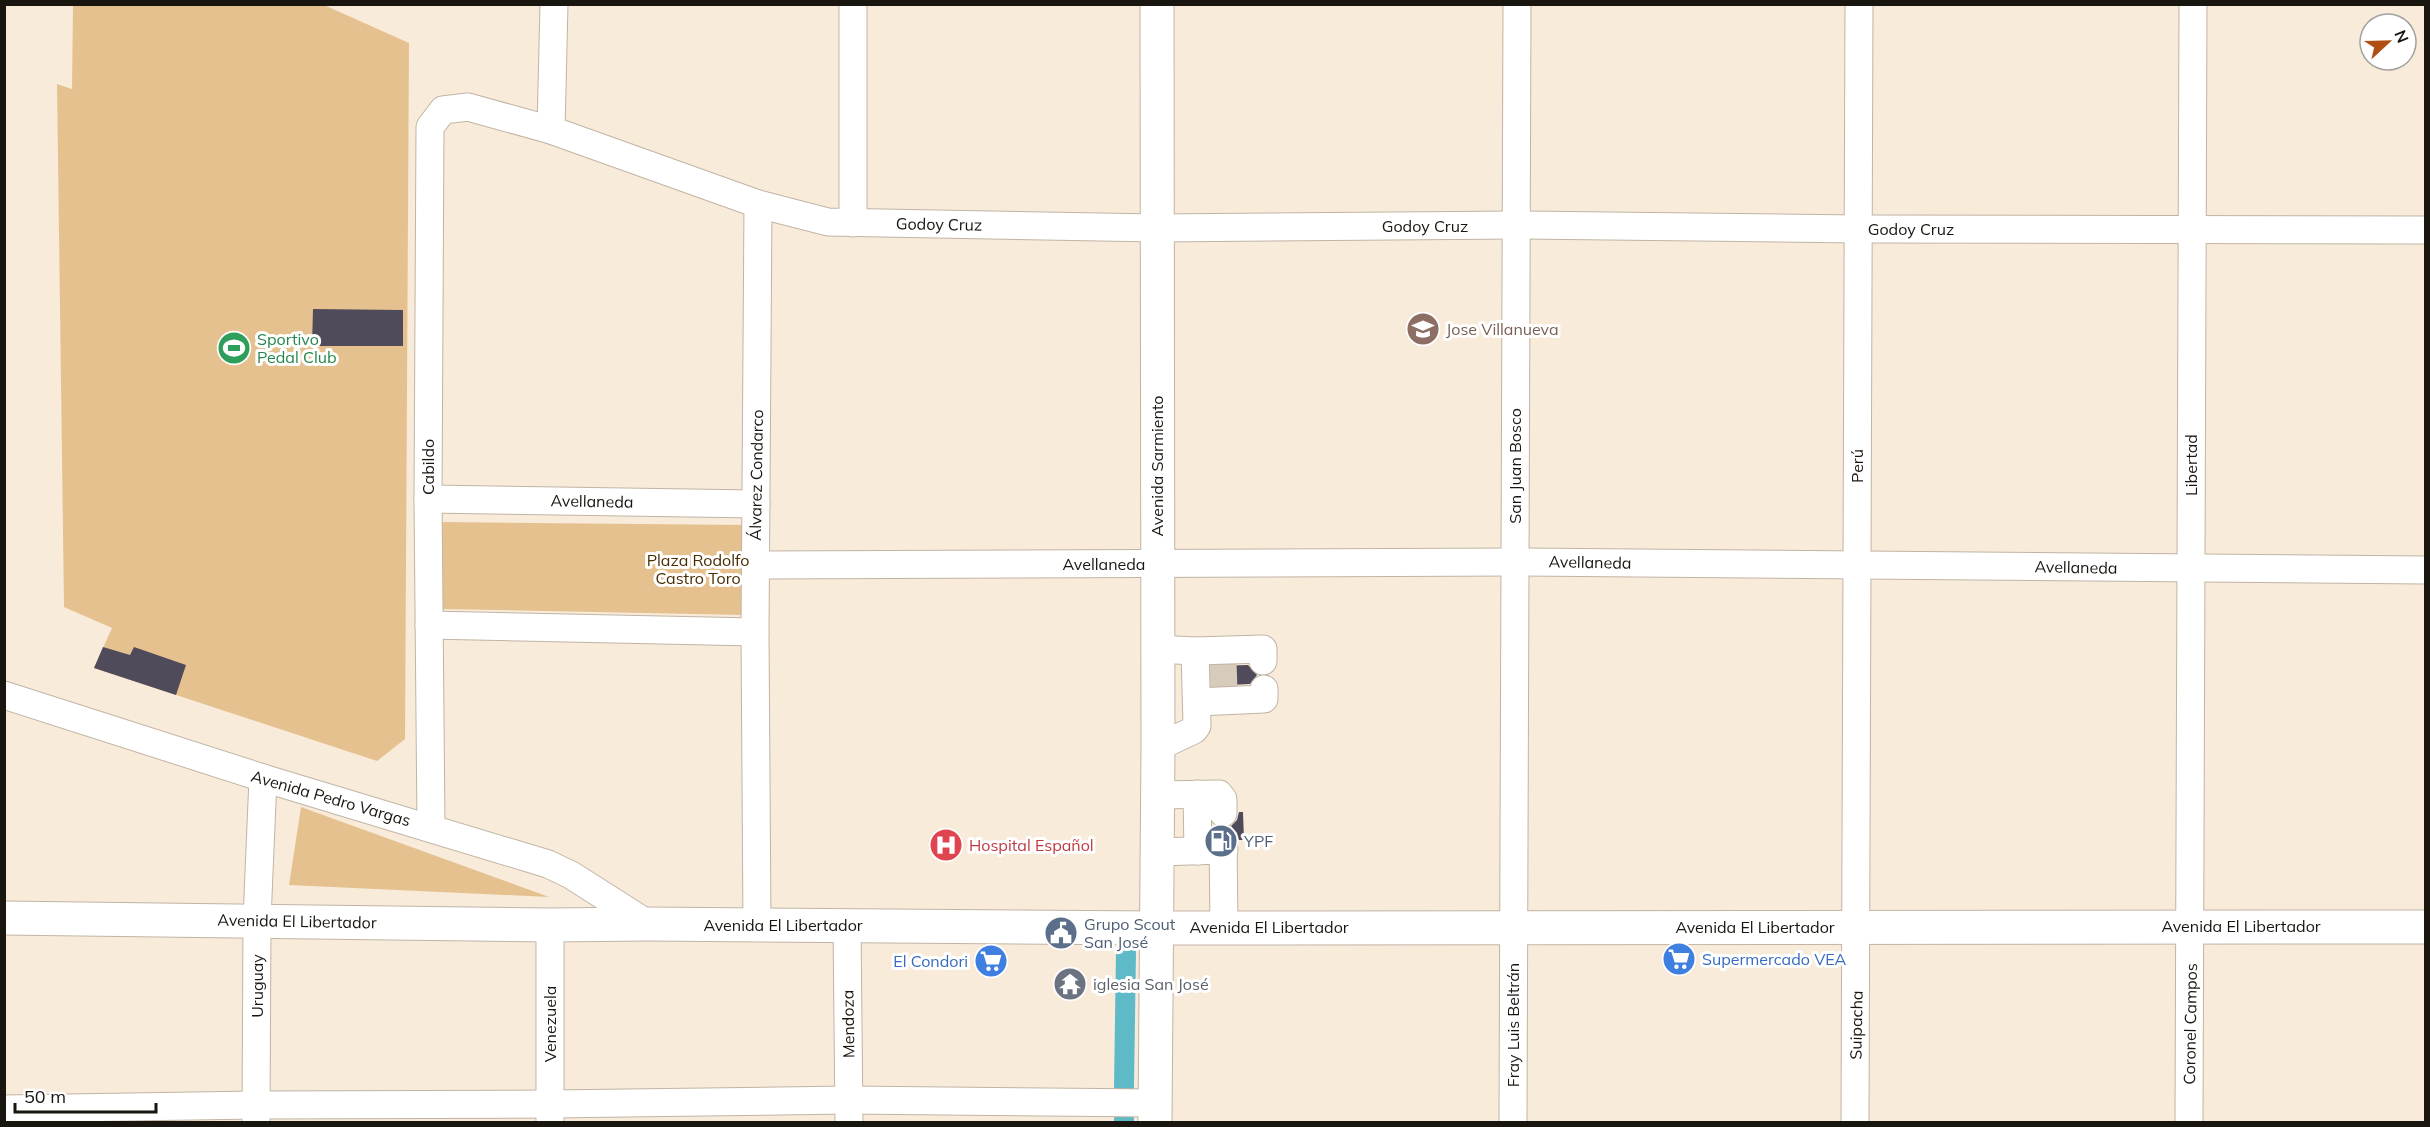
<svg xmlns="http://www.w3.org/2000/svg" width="2430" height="1127" viewBox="0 0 2430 1127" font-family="Mulish,sans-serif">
<rect width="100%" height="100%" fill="#f8ebda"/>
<g fill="#e6c190">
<polygon points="73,5 324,5 409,43 405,739 377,761 94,668 112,628 64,607 57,84 72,89"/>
<polygon points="439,522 744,525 744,615 441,609"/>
<polygon points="301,807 549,897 289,885"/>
</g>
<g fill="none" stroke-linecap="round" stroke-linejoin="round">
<g stroke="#5ebac7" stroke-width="20">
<polyline points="1124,1087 1126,952"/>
<polyline points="1124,1122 1124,1119"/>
</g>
</g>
<g fill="#504b5b">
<polygon points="313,309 403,310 403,346 312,346"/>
<polygon points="103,647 130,655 134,647 186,665 176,695 94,668"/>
<polygon points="1248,665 1257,675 1250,684 1212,686 1211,666"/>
<polygon points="1239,812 1243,812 1244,840 1239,840 1237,833 1231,826 1237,820"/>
</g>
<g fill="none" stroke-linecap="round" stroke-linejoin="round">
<polyline stroke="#d7cbbc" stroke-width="27" stroke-dasharray="27 14" stroke-linecap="butt" points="1223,662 1224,690"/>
<g stroke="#c1b4a4" stroke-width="29">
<g id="minor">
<polyline points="853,4 853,223"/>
<polyline points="551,130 554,4"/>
<polyline points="428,499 756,504"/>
<polyline points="755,565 1515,562 2426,570"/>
<polyline points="429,625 755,632"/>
<polyline points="1156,649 1195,651 1263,649 1263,661"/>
<polyline points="4,695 263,778 548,864 571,875 648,924"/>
<polyline points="1197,702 1264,699 1264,689"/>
<polyline points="1158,747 1194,730 1197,726 1195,651"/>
<polyline points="1197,794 1198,851"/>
<polyline points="1157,795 1219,794 1223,799 1223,813"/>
<polyline points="431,827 428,499 430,127 443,110 468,107 551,130 758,204 828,222 1157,228 1516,225 1858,229 2426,230"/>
<polyline points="1223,840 1224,927"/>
<polyline points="1157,852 1224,850"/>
<polyline points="550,925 550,1122"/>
<polyline points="847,925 849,1122"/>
<polyline points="757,926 755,632 758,204"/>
<polyline points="4,1109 256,1105 550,1104 849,1100 1155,1103"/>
<polyline points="256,1122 257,920 263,778"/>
<polyline points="1513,1122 1517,4"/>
<polyline points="1855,1122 1859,4"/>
<polyline points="2189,1122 2193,4"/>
</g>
</g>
<g stroke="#c1b4a4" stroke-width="35">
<g id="major">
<polyline points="4,918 550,925 648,924 1157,928 2426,927"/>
<polyline points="1155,1122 1158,747 1157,4"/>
</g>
</g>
<use href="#minor" stroke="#fff" stroke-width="27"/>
<use href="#major" stroke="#fff" stroke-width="33"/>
</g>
<defs>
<g id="school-disc" transform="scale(1.725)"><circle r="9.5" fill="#8d6e63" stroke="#fff"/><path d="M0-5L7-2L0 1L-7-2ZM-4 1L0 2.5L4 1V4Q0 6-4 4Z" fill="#fff"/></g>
<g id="stadium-disc" transform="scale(1.725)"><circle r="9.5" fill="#2e9e5b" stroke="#fff"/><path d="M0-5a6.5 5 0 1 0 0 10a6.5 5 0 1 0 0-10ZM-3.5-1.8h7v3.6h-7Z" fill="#fff"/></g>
<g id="fuel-disc" transform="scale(1.725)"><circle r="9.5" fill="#5c6f8a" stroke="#fff"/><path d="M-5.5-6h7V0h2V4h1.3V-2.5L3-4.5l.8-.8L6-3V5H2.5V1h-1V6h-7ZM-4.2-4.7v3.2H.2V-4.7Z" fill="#fff"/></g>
<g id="hospital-disc" transform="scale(1.725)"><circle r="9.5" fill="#e0444e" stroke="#fff"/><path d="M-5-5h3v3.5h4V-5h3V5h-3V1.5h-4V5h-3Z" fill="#fff"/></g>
<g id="civic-disc" transform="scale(1.725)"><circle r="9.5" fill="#5c6f8a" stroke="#fff"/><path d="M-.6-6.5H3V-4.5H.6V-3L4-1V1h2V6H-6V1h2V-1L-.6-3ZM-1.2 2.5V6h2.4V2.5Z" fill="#fff"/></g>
<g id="supermarket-disc" transform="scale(1.725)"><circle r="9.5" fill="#3f7fe0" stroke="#fff"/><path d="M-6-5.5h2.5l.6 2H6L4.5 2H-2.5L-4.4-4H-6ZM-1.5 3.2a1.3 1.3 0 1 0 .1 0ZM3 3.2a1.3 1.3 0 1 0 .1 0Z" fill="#fff"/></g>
<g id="temple-disc" transform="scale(1.725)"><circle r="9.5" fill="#6b7280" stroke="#fff"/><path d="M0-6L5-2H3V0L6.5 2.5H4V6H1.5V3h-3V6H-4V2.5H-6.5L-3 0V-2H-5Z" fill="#fff"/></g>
</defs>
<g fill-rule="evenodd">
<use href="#school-disc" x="1423" y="329"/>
<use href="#stadium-disc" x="234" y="348"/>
<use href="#fuel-disc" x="1221" y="841"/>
<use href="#hospital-disc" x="946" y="845"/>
<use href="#civic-disc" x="1061" y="933"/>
<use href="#supermarket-disc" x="1679" y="959"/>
<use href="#supermarket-disc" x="991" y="961"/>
<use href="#temple-disc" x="1070" y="984"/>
</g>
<g text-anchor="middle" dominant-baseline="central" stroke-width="6" stroke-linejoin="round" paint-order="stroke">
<g font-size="16" fill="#19150f" stroke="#fff">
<text transform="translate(939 224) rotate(1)">Godoy Cruz</text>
<text x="1425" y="226">Godoy Cruz</text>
<text x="1911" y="229">Godoy Cruz</text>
<text transform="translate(2191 465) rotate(-90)">Libertad</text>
<text transform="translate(1157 466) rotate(-90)">Avenida Sarmiento</text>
<text transform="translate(1515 466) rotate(-90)">San Juan Bosco</text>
<text transform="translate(1857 466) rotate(-90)">Perú</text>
<text transform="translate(428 467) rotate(-90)">Cabildo</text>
<text transform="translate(756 475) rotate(-89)">Álvarez Condarco</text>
<text transform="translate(592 501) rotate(1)">Avellaneda</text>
<text transform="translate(1590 562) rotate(1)">Avellaneda</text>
<text x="1104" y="564">Avellaneda</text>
<text transform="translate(2076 567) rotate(1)">Avellaneda</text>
<text transform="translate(331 798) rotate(16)">Avenida Pedro Vargas</text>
<text transform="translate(297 921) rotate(1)">Avenida El Libertador</text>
<text x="783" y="925">Avenida El Libertador</text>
<text x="2241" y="926">Avenida El Libertador</text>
<text x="1269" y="927">Avenida El Libertador</text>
<text x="1755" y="927">Avenida El Libertador</text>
<text transform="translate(257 986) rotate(-90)">Uruguay</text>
<text transform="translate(550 1024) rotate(-90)">Venezuela</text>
<text transform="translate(848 1024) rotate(-91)">Mendoza</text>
<text transform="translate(2190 1024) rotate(-89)">Coronel Campos</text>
<text transform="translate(1513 1025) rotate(-90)">Fray Luis Beltrán</text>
<text transform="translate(1856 1025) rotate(-89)">Suipacha</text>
</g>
<g font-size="16" fill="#785e54" stroke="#fff" text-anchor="start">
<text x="1446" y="329">Jose Villanueva</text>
</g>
<g font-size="16" fill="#27864d" stroke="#fff" text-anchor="start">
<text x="257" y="339">Sportivo<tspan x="257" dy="18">Pedal Club</tspan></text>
</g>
<g font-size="16" fill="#492d00" stroke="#fff">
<text x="698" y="560">Plaza Rodolfo<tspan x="698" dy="18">Castro Toro</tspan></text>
</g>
<g font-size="16" fill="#4e5e75" stroke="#fff" text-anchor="start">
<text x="1244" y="841">YPF</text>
<text x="1084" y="924">Grupo Scout<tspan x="1084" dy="18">San José</tspan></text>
</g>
<g font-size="16" fill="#be3a42" stroke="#fff" text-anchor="start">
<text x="969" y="845">Hospital Español</text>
</g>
<g font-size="16" fill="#366cbe" stroke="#fff" text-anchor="start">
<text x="1702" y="959">Supermercado VEA</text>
<text x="968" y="961" text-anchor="end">El Condori</text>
</g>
<g font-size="16" fill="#5b616d" stroke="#fff" text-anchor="start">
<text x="1093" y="984">iglesia San José</text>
</g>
</g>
<rect width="2430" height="1127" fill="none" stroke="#19150f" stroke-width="12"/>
<g transform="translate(2388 42) rotate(68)"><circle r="28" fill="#ffffff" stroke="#a3a19f" stroke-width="1.5"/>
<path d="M0-4.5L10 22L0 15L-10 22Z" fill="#b04e13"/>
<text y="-9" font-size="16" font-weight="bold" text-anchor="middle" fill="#19150f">N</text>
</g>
<path d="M15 1103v9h141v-9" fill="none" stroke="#19150f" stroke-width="3"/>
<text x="24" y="1103" font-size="18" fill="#19150f" stroke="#ffffff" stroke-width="4.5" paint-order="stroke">50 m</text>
</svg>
